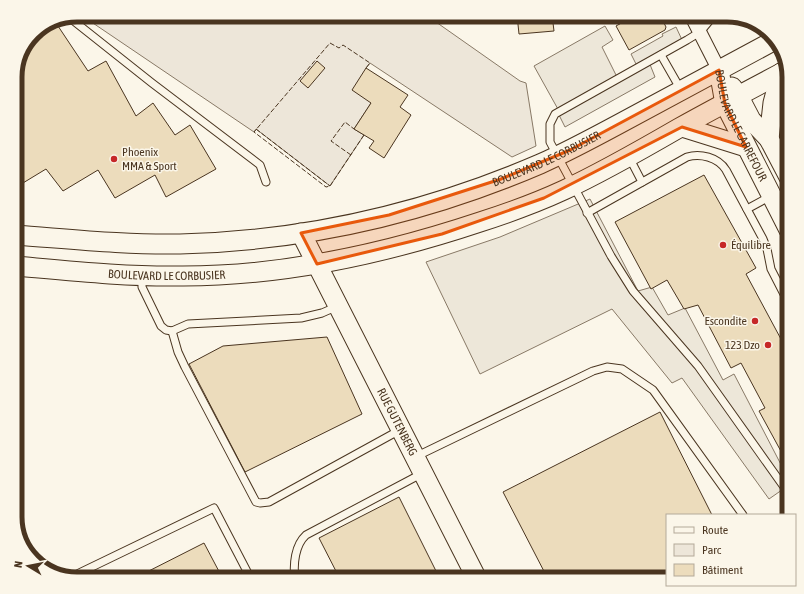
<svg xmlns="http://www.w3.org/2000/svg" width="804" height="594" viewBox="0 0 804 594" font-family="'Asap Condensed',sans-serif">
<rect width="100%" height="100%" fill="#fbf6e9"/>
<polygon fill="#ede6d9" stroke="#887966" points="81,15 426,15 520,81 526,83 536,146 512,157 370,63 366,68 371,103 354,129 364,135 330,186 256,129 254,132"/>
<g fill="#ede7d9" stroke="#887966">
<polygon points="605,26 613,40 602,47 618,79 638,68 631,54 663,36 662,34 676,27 683,42 649,62 655,77 565,127 558,113 559,111 534,66"/>
<polygon points="590,199 638,291 652,287 668,315 685,308 723,380 734,374 789,480 789,485 769,499 682,378 672,383 612,309 480,374 426,262 500,237"/>
</g>
<g fill="#ecdcbc" stroke="#4a3520">
<polygon points="482,15 495,15 489,22"/>
<polygon points="517,15 552,15 554,31 519,34"/>
<polygon points="636,15 660,15 666,27 665,30 629,50 616,26"/>
<polygon points="56,23 88,71 106,61 136,116 153,103 175,135 190,125 216,169 166,197 155,175 115,198 98,170 63,191 46,169 18,186 15,181 15,73 32,39"/>
<polygon points="317,61 325,68 308,88 300,81"/>
<polygon points="366,68 408,95 400,107 411,115 384,158 369,148 374,141 354,129 371,103 352,90"/>
<polygon points="704,175 756,268 746,274 789,354 789,466 759,411 765,408 741,363 731,368 698,305 684,309 667,280 651,289 615,222"/>
<polygon points="327,337 362,414 245,472 189,364 223,346"/>
<polygon points="660,412 712,515 667,515 667,579 548,579 503,492"/>
<polygon points="399,497 440,579 340,579 319,538"/>
<polygon points="204,543 223,579 133,579"/>
</g>
<g fill="none" stroke-linecap="round" stroke-linejoin="round">
<g stroke="#4a3520" stroke-width="9">
<g id="lane">
<polyline points="720,15 710,20 700,32 687,40 555,114 550,124 550,142 611,256 633,291 698,366 789,494"/>
<polyline points="70,18 152,83 260,165 266,182"/>
<polyline points="661,55 681,90"/>
<polyline points="629,157 642,182"/>
<polyline points="747,209 771,196"/>
<path d="M587,213L687,157C700,153 718,157 726,170L763,239L767,249L771,269L789,304"/>
<polyline points="142,275 142,287 161,326 166,330 172,331 188,324 301,318 322,313 338,306"/>
<polyline points="172,331 178,352 185,367 256,502 260,503 269,502 400,430"/>
<polyline points="415,457 593,371 607,367 622,369 653,390 743,515"/>
<polyline points="71,577 214,508 251,579"/>
<path d="M295,579C293,564 295,545 306,535L423,473"/>
</g>
</g>
<g stroke="#4a3520" stroke-width="15">
<polyline id="street" points="691,15 719,70"/>
</g>
<g stroke="#4a3520" stroke-width="21">
<g id="secondary">
<path id="s1" d="M719,70L725,104L789,230"/>
<polyline points="732,87 739,97 751,120 769,139 789,177"/>
<polyline points="682,127 746,147"/>
<polyline points="769,139 773,103 781,73"/>
<path id="s2" d="M301,233L477,579"/>
<path id="s3" d="M15,235C70,239 125,245 180,244C303,241 426,213 540,164C567,152 593,138 619,124C671,96 723,68 775,40"/>
<path id="s4" d="M15,266C71,271 127,277 183,276C284,276 384,254 480,222C508,213 536,203 564,190C603,172 641,150 679,128C715,108 751,89 787,70"/>
</g>
</g>
<use href="#lane" stroke="#fbf6e9" stroke-width="7"/>
<use href="#street" stroke="#fbf6e9" stroke-width="13"/>
<use href="#secondary" stroke="#fbf6e9" stroke-width="19"/>
<g stroke="#4a3520" stroke-width="1" stroke-dasharray="5 2" stroke-linecap="butt">
<polyline points="256,129 330,186"/>
<polyline points="364,135 330,186 326,187 254,132 330,43 339,48 343,45 370,63 366,68"/>
<polyline points="351,155 331,141 345,122 354,129"/>
</g>
</g>
<path fill="#e8590c" fill-opacity="0.2" stroke="#e8590c" stroke-width="3" stroke-linejoin="round" d="M719,70L725,104L746,147L682,127L544,198L442,234L317,264L301,233L389,215L501,179L570,150Z"/>
<g fill="#c62828" stroke="#fbf6e9" stroke-width="1.5">
<circle cx="114" cy="159" r="4"/>
<circle cx="723" cy="245" r="4"/>
<circle cx="755" cy="321" r="4"/>
<circle cx="768" cy="345" r="4"/>
</g>
<g text-anchor="middle" dominant-baseline="central" stroke-width="3" stroke-linejoin="round" paint-order="stroke">
<g font-size="12" fill="#4a3520" stroke="#fbf6e9">
<text stroke="none"><textPath href="#s1" startOffset="60">BOULEVARD LE CARREFOUR</textPath></text>
<text stroke="none"><textPath href="#s3" startOffset="544">BOULEVARD LE CORBUSIER</textPath></text>
<text stroke="none"><textPath href="#s4" startOffset="152">BOULEVARD LE CORBUSIER</textPath></text>
<text stroke="none"><textPath href="#s2" startOffset="212">RUE GUTENBERG</textPath></text>
</g>
<g font-size="12" fill="#4a3520" stroke="#fbf6e9" text-anchor="start">
<text x="122" y="152">Phoenix<tspan x="122" dy="14">MMA &amp; Sport</tspan></text>
<text x="731" y="245">Équilibre</text>
<text x="747" y="321" text-anchor="end">Escondite</text>
<text x="760" y="345" text-anchor="end">123 Dzo</text>
</g>
</g>
<path d="M0 0H804V594H0ZM77 22H727A55 55 0 0 1 782 77V517A55 55 0 0 1 727 572H77A55 55 0 0 1 22 517V77A55 55 0 0 1 77 22Z" fill="#fbf6e9" fill-rule="evenodd"/>
<path fill="none" stroke="#4a3520" stroke-width="5" d="M77 22H727A55 55 0 0 1 782 77V517A55 55 0 0 1 727 572H77A55 55 0 0 1 22 517V77A55 55 0 0 1 77 22Z"/>
<rect x="666" y="514" width="130" height="72" fill="#fbf6e9" stroke="#b4a999"/>
<rect x="674" y="527" width="20" height="6" fill="#fbf6e9" stroke="#b4a999"/>
<text x="702" y="534" font-size="12" fill="#4a3520">Route</text>
<rect x="674" y="544" width="20" height="12" fill="#ede6d9" stroke="#b4a999"/>
<text x="702" y="554" font-size="12" fill="#4a3520">Parc</text>
<rect x="674" y="564" width="20" height="12" fill="#ecdcbc" stroke="#b4a999"/>
<text x="702" y="574" font-size="12" fill="#4a3520">Bâtiment</text>
<g transform="translate(28 566) rotate(280)" stroke="#fbf6e9" stroke-width="3" paint-order="stroke">
<path d="M0-3L7 15L0 10L-7 15Z" fill="#4a3520"/>
<text y="-6" font-size="11" font-weight="bold" text-anchor="middle" fill="#4a3520">N</text>
</g>
</svg>
